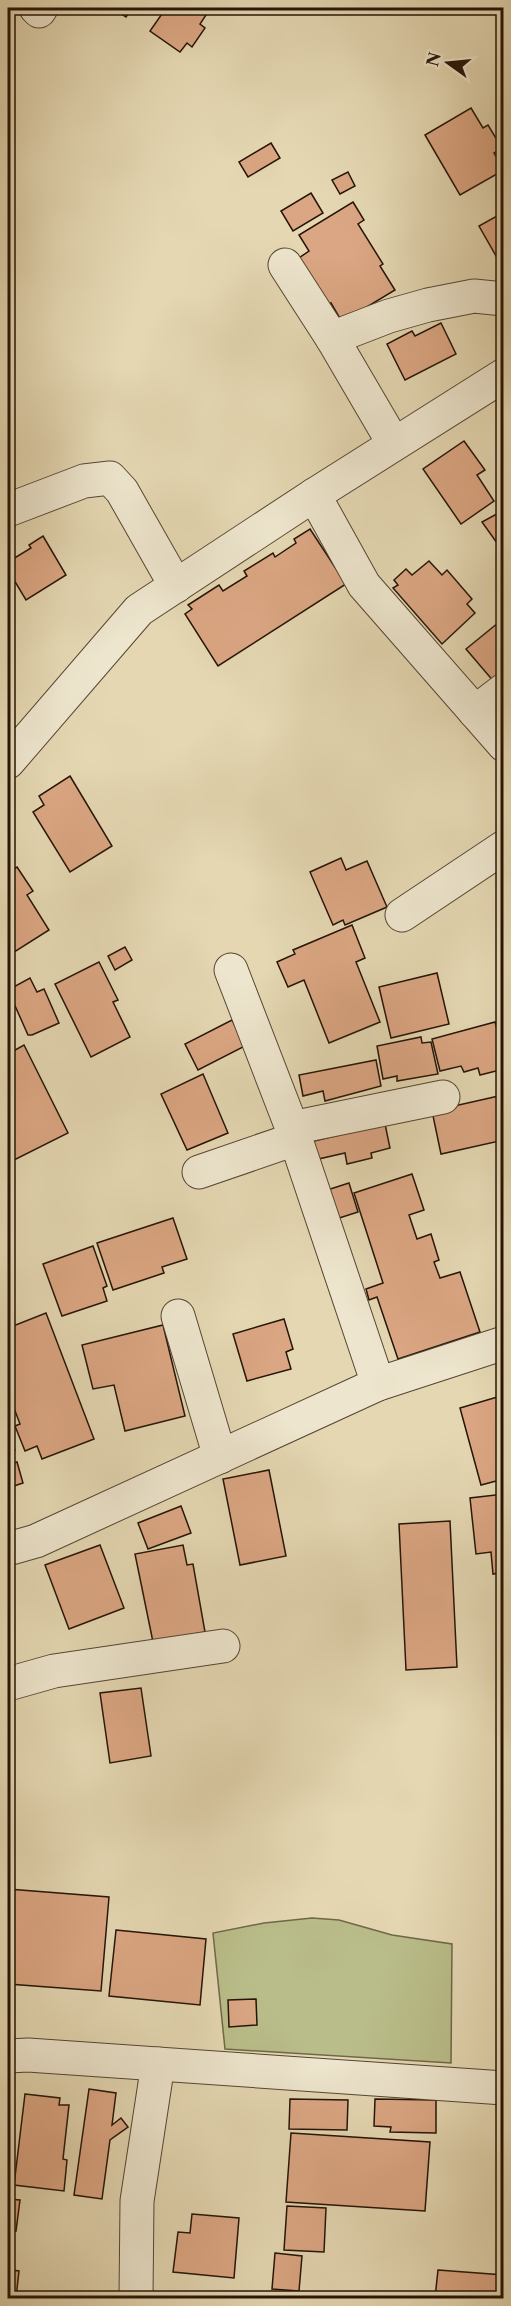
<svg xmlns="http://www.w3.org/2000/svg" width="511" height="2306" viewBox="0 0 511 2306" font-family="'Libre Caslon Text',serif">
<rect width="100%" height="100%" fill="#e4d7b2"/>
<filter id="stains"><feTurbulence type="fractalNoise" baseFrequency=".00333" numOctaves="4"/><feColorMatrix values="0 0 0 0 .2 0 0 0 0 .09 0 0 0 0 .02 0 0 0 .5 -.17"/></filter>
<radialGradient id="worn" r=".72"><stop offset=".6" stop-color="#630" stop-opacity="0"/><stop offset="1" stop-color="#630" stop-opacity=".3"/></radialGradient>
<polygon fill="#b9bd89" stroke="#6f6848" stroke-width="1.5" points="312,1918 339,1920 392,1935 452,1944 451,2063 225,2049 213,1933 264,1923"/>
<g fill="#dba683" stroke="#251407" stroke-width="1.5">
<polygon points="112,8 132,8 126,17"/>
<polygon points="166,8 207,8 210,9 200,24 205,28 192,47 187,43 180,52 150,31"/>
<polygon points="471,108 483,128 488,125 502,148 494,153 504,170 460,195 425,135"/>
<polygon points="271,143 280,158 248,177 239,162"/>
<polygon points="348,172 355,186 340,194 332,180"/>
<polygon points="311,193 323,213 293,231 281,211"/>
<polygon points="353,202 364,220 358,224 383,264 380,266 395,290 342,322 331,303 328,304 296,260 309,251 299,235"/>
<polygon points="504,212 504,270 479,226"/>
<polygon points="441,323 456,354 405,380 387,344 412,331 415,336"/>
<polygon points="464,441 485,470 477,475 494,501 461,524 423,469"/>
<polygon points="504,510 504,539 497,543 482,522"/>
<polygon points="310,529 346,584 218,666 185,614 192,609 188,605 219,585 223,591 247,576 244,571 273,553 275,557 296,543 294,539"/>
<polygon points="43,536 66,575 26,600 8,570 8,562 31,548 29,545"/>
<polygon points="429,561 442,575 447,570 472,599 467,604 475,613 442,644 393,588 398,585 394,580 406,569 412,575"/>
<polygon points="498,623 504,629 504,676 495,683 466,649"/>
<polygon points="70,776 112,846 70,872 33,812 44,805 39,796"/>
<polygon points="341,858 346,870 367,861 387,907 345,925 343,920 333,925 310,872"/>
<polygon points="17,867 33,891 27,895 49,930 8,956 8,870 9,872"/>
<polygon points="352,925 365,958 356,962 380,1022 329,1043 304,980 288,987 277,962 295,954 293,950"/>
<polygon points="125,947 132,960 115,970 108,956"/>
<polygon points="99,962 118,1000 113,1002 130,1037 91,1057 55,984"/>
<polygon points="437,973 449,1024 391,1038 379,987"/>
<polygon points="30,978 37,992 44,989 59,1023 32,1035 28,1035 8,990"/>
<polygon points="232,1020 245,1046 198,1070 185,1044"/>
<polygon points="495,1022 504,1054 504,1069 480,1075 478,1068 464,1072 461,1066 440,1071 432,1039"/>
<polygon points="421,1037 422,1043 431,1042 438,1074 397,1081 397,1076 383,1079 377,1046"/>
<polygon points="24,1045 68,1133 8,1163 8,1054"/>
<polygon points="376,1060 381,1086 325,1101 323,1091 303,1096 299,1075"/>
<polygon points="203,1074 228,1133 187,1150 161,1094"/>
<polygon points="503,1095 504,1140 441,1154 432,1111"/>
<polygon points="385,1124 390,1148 371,1153 372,1158 347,1164 345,1153 314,1160 310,1142"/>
<polygon points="412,1174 424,1210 409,1215 417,1239 431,1234 439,1260 434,1262 440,1278 460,1272 480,1332 398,1359 377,1297 369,1300 366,1289 383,1283 354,1193"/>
<polygon points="349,1183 358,1212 333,1220 324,1191"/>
<polygon points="173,1218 187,1259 162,1267 164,1273 113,1290 97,1243"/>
<polygon points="93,1246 107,1286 103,1288 107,1301 62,1316 43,1264"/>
<polygon points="46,1313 94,1439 42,1459 37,1446 25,1451 15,1426 20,1424 8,1392 8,1380 14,1378 8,1361 8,1328"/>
<polygon points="284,1319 293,1349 286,1352 291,1369 247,1381 233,1334"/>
<polygon points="163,1325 185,1416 125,1431 114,1385 93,1389 82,1345"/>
<polygon points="504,1395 504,1479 481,1485 460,1408"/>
<polygon points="8,1429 15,1450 8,1452"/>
<polygon points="8,1459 9,1464 17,1462 23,1483 8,1488"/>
<polygon points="269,1470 286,1556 240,1565 223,1479"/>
<polygon points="504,1494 504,1572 493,1574 491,1552 476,1554 470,1498"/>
<polygon points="181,1506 191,1533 148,1549 138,1523"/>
<polygon points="450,1521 457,1667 406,1670 399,1524"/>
<polygon points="100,1545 124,1608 69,1629 45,1565"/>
<polygon points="183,1545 187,1565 193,1564 205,1632 153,1642 135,1554"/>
<polygon points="141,1688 151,1756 110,1763 100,1693"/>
<polygon points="8,1889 109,1897 101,1991 8,1984"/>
<polygon points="116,1930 206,1939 200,2005 109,1996"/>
<polygon points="256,1999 257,2025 229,2027 228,2000"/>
<polygon points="89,2089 116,2093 112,2125 121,2118 128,2127 110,2140 102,2199 74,2195"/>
<polygon points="25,2094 60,2098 59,2105 69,2105 63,2159 67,2160 64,2191 14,2185"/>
<polygon points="290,2099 348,2100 347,2130 289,2129"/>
<polygon points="375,2099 436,2100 436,2133 390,2132 391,2127 374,2126"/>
<polygon points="291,2133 430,2142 425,2211 286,2202"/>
<polygon points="8,2199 20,2200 16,2231 13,2230 12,2244 8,2244"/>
<polygon points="287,2206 326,2208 324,2252 284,2250"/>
<polygon points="192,2214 239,2218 234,2278 173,2272 178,2232 190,2233"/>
<polygon points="8,2253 14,2254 12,2270 19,2271 16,2298 8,2298"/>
<polygon points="275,2253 302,2256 299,2291 272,2289"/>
<polygon points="438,2270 504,2275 504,2298 435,2298"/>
</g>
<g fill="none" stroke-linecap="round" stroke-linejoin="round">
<g stroke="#554532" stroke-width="35">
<g id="minor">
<polyline points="36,8 39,11 41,8"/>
<polyline points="285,265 332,338 394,444"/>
<polyline points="332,338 389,316 428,305 474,296 504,299"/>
<polyline points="314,495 364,585 504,745"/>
<polyline points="8,510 84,481 110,478 122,491 176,586"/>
<polyline points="475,712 504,690"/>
<polyline points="8,762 139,610 314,495 504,375"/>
<polyline points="402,915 504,847"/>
<polyline points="231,970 292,1128 378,1384"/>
<polyline points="292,1128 443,1097"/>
<polyline points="199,1172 295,1139"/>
<polyline points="178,1316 220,1457"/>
<polyline points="8,1549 36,1541 378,1384 504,1343"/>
<polyline points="8,1684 54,1671 223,1646"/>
<polyline points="8,2056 28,2055 504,2088"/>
<polyline points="136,2298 137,2201 158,2064"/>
</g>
</g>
<use href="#minor" stroke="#ede5cd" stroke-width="33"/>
</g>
<rect width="511" height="2306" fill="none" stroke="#e4d7b2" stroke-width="30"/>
<rect x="9" y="9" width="493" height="2288" fill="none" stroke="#251407" stroke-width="3"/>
<rect x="15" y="15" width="481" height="2276" fill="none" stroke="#251407" stroke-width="1.5"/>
<g transform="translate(448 63) rotate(285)" stroke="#ede5cd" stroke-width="4.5" paint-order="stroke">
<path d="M0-4.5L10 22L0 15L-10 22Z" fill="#251407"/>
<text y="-9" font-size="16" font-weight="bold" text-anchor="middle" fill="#251407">N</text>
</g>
<rect width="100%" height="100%" filter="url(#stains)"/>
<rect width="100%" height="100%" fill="url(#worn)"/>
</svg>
